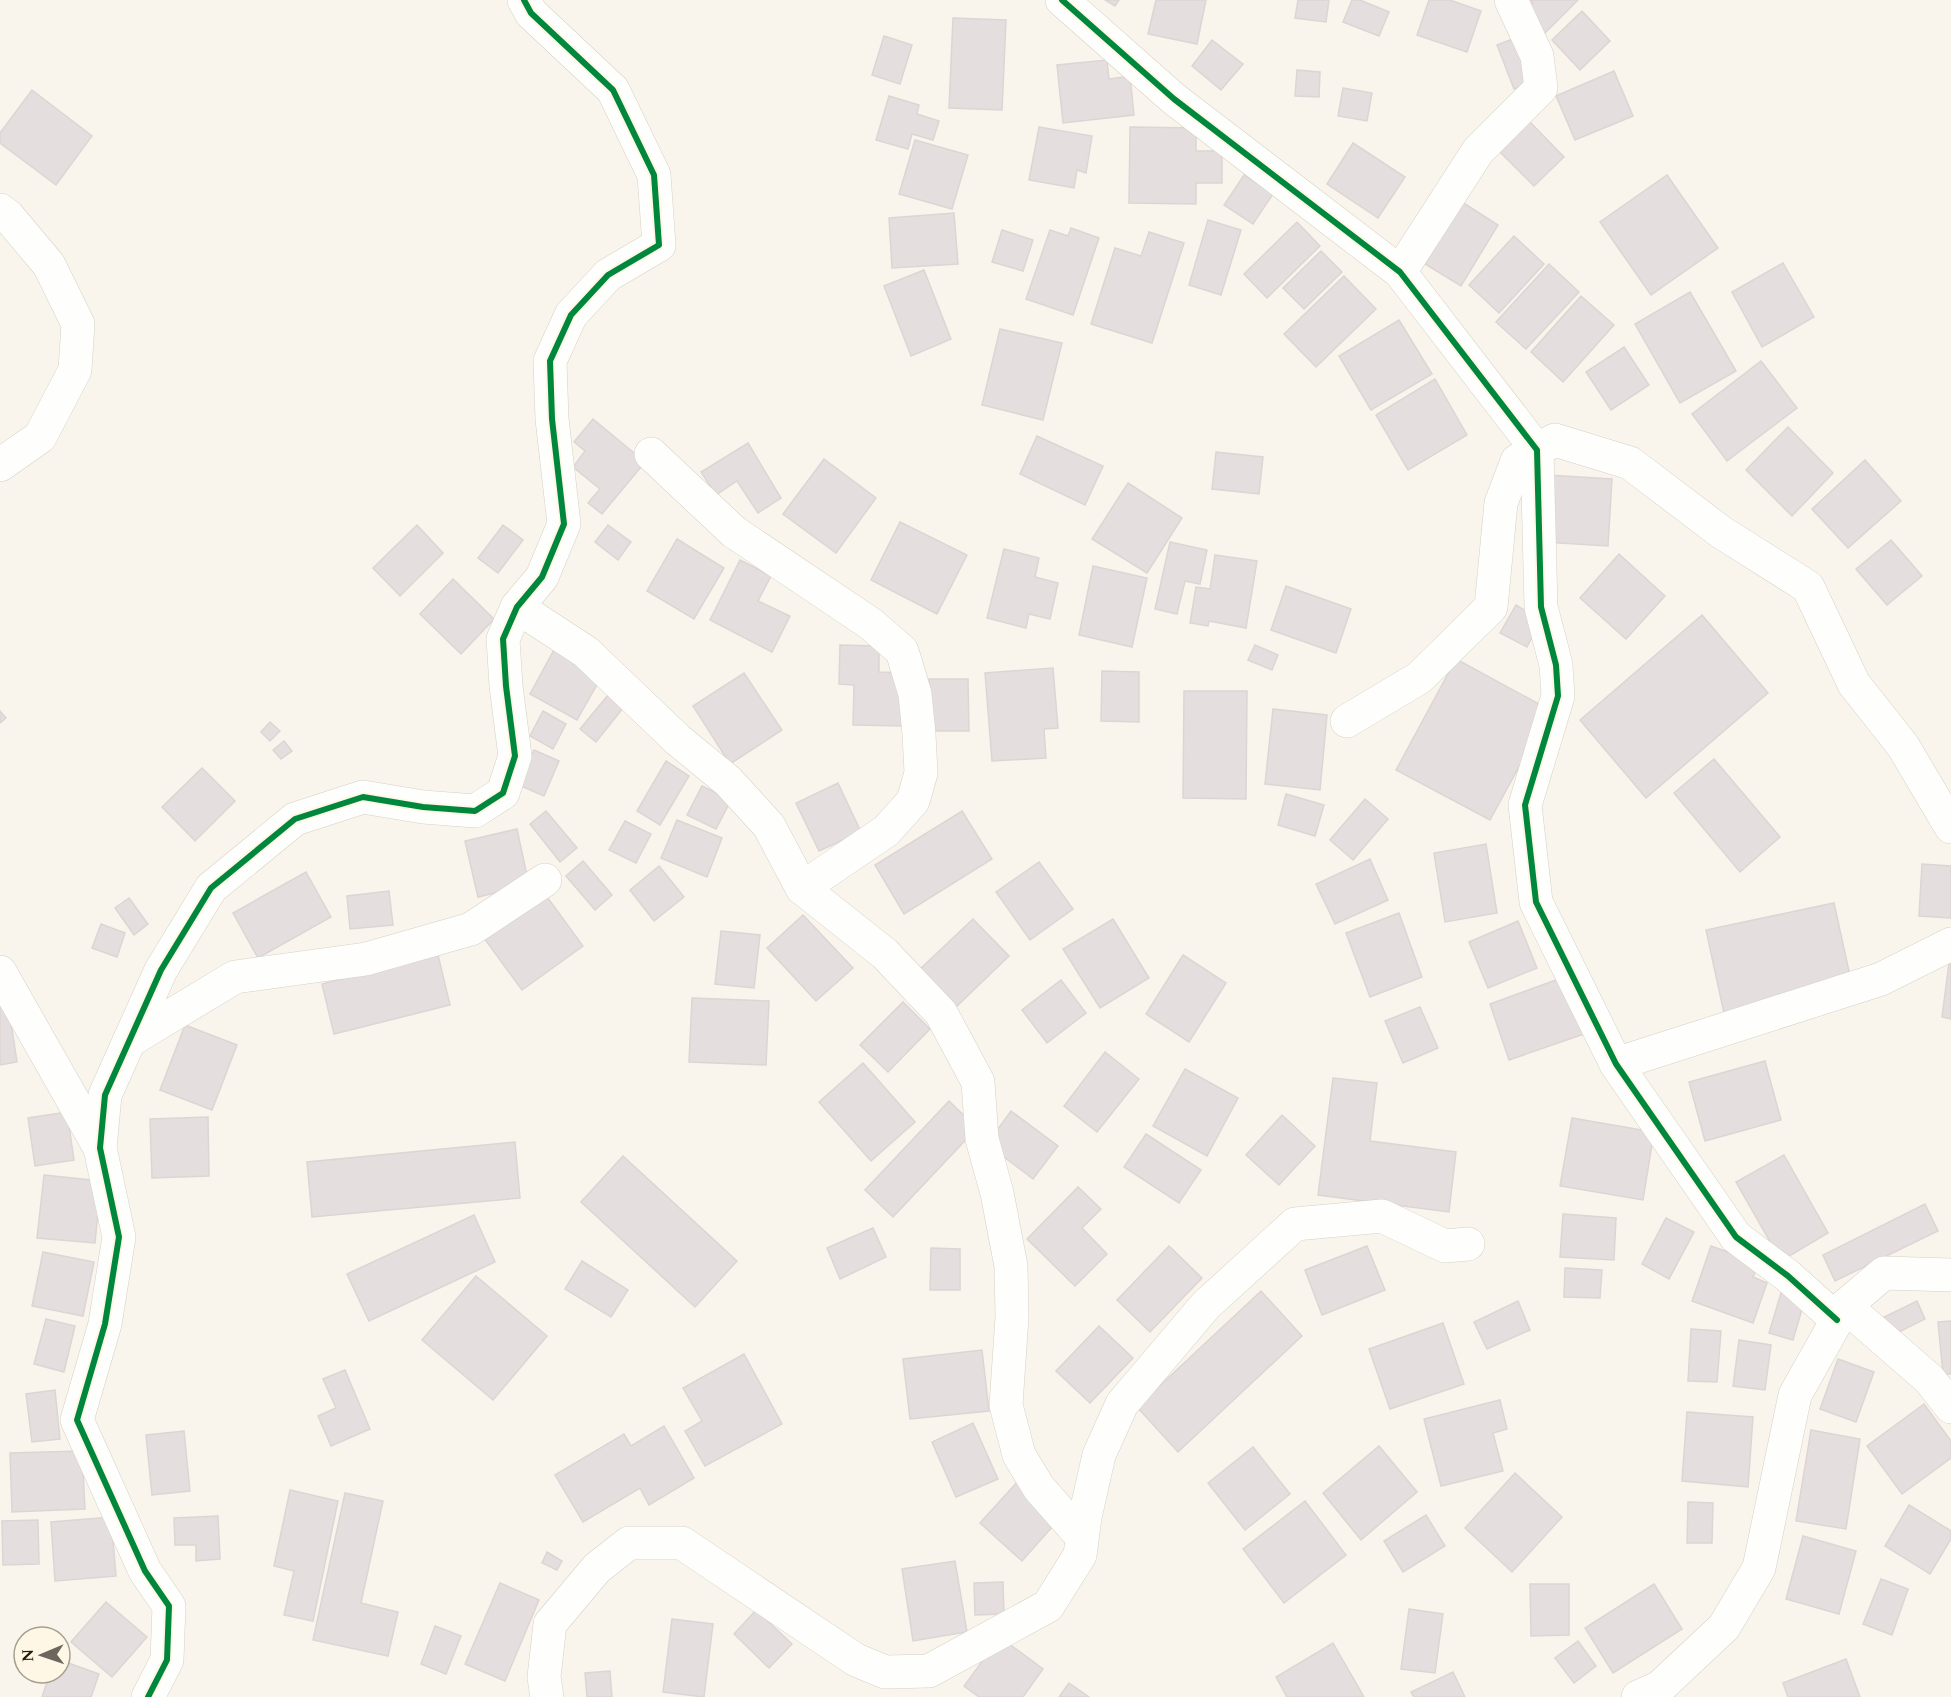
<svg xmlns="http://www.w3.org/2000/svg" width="1951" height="1697" viewBox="0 0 1951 1697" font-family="Spectral,serif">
<rect width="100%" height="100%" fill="#f9f5ec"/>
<g fill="#e5dede" stroke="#dcd5d4" stroke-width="1.5">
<polygon points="1105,0 1119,0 1115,6"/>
<polygon points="1156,0 1206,0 1197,44 1148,34"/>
<polygon points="1298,0 1329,0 1326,22 1295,18"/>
<polygon points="1352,0 1360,0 1389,12 1379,36 1343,22"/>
<polygon points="1429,0 1450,0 1481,11 1467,52 1417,35"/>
<polygon points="1530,0 1578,0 1544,34 1523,12 1533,3"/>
<polygon points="1582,11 1610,41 1580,70 1552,40"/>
<polygon points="953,18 1006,20 1002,110 949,108"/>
<polygon points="884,36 912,45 900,84 872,75"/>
<polygon points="1518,37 1534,81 1514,89 1497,45"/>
<polygon points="1212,40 1243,64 1221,90 1192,66"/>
<polygon points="1107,60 1109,79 1130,76 1134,115 1063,123 1057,65"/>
<polygon points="1297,70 1320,72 1319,97 1295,96"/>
<polygon points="1614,71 1633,116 1575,140 1556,96"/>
<polygon points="1343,88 1372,93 1367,121 1338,116"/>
<polygon points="32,90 92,136 56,185 0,143 0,133"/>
<polygon points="889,96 919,105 917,114 939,121 933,140 912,134 908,149 876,140"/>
<polygon points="1529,121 1564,157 1534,186 1499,151"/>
<polygon points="1039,127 1092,136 1086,173 1077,170 1074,188 1029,180"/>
<polygon points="1130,127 1196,128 1196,151 1222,151 1222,183 1196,183 1196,204 1129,203"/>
<polygon points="915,140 968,155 952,209 899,194"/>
<polygon points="1353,143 1405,177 1378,218 1327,184"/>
<polygon points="1244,175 1273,194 1253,224 1224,205"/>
<polygon points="1667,175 1718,248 1651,295 1600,222"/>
<polygon points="1462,202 1498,225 1461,286 1425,264"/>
<polygon points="954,213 958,264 892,268 889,218"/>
<polygon points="1208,220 1241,230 1221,295 1189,285"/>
<polygon points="1297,222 1320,246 1267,298 1244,274"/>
<polygon points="1071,228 1099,238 1073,315 1026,299 1050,230 1068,236"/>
<polygon points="1002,230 1033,240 1023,271 992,262"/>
<polygon points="1149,232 1184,243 1152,343 1091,324 1115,248 1141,256"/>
<polygon points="1514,236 1544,264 1499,313 1469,285"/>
<polygon points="1321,251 1342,272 1304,309 1283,288"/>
<polygon points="1783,263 1814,317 1762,347 1732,292"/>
<polygon points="1549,264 1579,292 1526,349 1496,322"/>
<polygon points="924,270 951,339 911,356 884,286"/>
<polygon points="1344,276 1376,309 1316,367 1284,334"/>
<polygon points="1690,292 1736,371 1680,403 1635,324"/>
<polygon points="1581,296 1614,325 1563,382 1531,352"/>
<polygon points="1399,320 1432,374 1371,410 1339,356"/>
<polygon points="1000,329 1062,343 1043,420 982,405"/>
<polygon points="1624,347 1649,385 1611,410 1586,372"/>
<polygon points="1761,361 1797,408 1727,461 1692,414"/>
<polygon points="1435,379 1467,435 1408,470 1376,415"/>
<polygon points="593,419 645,462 602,514 588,503 600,489 573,467 585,451 574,442"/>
<polygon points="1788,427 1833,473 1792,516 1746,470"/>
<polygon points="1037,436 1103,466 1085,505 1020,474"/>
<polygon points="748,443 781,498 758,513 737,481 716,495 701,472"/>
<polygon points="1216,452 1263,457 1259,494 1212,489"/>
<polygon points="824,459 876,498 836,553 783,514"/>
<polygon points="1865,460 1901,501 1848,548 1812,509"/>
<polygon points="1548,475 1612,479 1608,546 1544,542"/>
<polygon points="1128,483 1182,518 1147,573 1092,539"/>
<polygon points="900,522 967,555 937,614 871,580"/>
<polygon points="417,525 443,553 400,596 373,568"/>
<polygon points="503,525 523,540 498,573 478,558"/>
<polygon points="608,525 631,542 618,560 595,542"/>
<polygon points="677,539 724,568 694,619 647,591"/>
<polygon points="1891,540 1922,576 1887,605 1856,569"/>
<polygon points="1170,542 1207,550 1200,584 1185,581 1177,614 1155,609"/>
<polygon points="1004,549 1039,558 1035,577 1058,583 1050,619 1029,614 1026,628 987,618"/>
<polygon points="1619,554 1665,596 1626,639 1580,598"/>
<polygon points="1215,555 1257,561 1246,628 1209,621 1208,626 1190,623 1196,587 1210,589"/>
<polygon points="740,560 771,576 758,601 790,616 772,652 710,620"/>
<polygon points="1093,566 1147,578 1132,647 1079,635"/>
<polygon points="453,579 494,619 461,654 420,614"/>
<polygon points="1286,586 1351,609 1336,653 1271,630"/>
<polygon points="1516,605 1541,620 1527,647 1500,633"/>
<polygon points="1702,615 1768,693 1646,798 1580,720"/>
<polygon points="840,645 879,646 879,672 905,673 903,726 853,725 854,685 839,684"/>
<polygon points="1255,645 1278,655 1272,670 1248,660"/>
<polygon points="555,648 603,674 577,720 530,694"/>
<polygon points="1456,659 1550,710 1490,820 1396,770"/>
<polygon points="1053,668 1058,728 1044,729 1046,758 992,761 985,673"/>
<polygon points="1102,671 1139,672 1139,722 1101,721"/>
<polygon points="744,673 782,730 730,764 693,706"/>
<polygon points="929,679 968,679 969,731 929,731"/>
<polygon points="1184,691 1247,691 1246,799 1183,798"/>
<polygon points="608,695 623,708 596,742 580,729"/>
<polygon points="1273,709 1327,715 1320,790 1265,784"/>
<polygon points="0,711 6,718 0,723"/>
<polygon points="543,711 566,724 553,749 530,736"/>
<polygon points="270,722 280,731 270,741 261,732"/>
<polygon points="284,741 292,751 281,759 273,750"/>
<polygon points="534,750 559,761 544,796 519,785"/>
<polygon points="1714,759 1780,837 1740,872 1674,793"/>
<polygon points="666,761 689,776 660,825 637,811"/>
<polygon points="202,768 235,801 195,841 162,807"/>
<polygon points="838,783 861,832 819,851 796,803"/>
<polygon points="702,786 731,800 716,829 687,815"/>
<polygon points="1286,794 1324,805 1315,836 1278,825"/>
<polygon points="1365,799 1388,819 1353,860 1330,840"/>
<polygon points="546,811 577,848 560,862 530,824"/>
<polygon points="962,811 992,859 904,914 875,865"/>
<polygon points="677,820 722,838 707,877 661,858"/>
<polygon points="625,821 651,834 636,863 609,850"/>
<polygon points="517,829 529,885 478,897 465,841"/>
<polygon points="1486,844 1497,913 1445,922 1434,853"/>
<polygon points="1370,859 1388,900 1335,924 1316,884"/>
<polygon points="583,861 612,895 595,910 566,876"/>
<polygon points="1039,862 1073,909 1030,940 996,892"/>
<polygon points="1922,864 1951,866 1951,918 1919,916"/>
<polygon points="659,866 684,897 654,921 630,890"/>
<polygon points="306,872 331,917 258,958 233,913"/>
<polygon points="542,890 583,946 522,990 481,934"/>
<polygon points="389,891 393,925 350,929 347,896"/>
<polygon points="129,898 148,924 134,935 115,908"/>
<polygon points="1834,903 1852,985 1724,1013 1706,930"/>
<polygon points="1399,913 1422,977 1370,997 1346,933"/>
<polygon points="803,915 853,968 816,1001 767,948"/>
<polygon points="973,919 1009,956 954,1009 918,971"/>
<polygon points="1113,919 1149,978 1100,1008 1063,949"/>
<polygon points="1518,921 1537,968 1488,988 1469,942"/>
<polygon points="101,924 125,933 117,957 92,948"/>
<polygon points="721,931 760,935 754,988 715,984"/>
<polygon points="438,955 450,1005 334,1034 322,984"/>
<polygon points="1183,955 1226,983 1189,1042 1146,1014"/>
<polygon points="1949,963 1951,963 1951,1019 1942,1017"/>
<polygon points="1564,977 1584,1034 1509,1060 1490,1004"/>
<polygon points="1061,980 1086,1013 1047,1043 1022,1010"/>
<polygon points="692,998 769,1001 766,1065 689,1062"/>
<polygon points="903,1002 930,1029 888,1072 860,1045"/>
<polygon points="8,1003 17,1062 0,1065 0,1004"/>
<polygon points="1420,1007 1438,1048 1403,1063 1385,1021"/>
<polygon points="185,1025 237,1045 212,1110 160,1090"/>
<polygon points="1105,1052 1139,1079 1097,1132 1064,1106"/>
<polygon points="1765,1061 1781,1120 1705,1141 1689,1082"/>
<polygon points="863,1063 915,1122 871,1161 819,1102"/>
<polygon points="1185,1069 1238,1098 1207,1156 1153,1126"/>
<polygon points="1333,1078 1377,1083 1370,1141 1456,1152 1449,1212 1318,1195"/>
<polygon points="949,1101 977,1128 893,1217 865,1190"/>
<polygon points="1011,1111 1058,1146 1033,1179 987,1144"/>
<polygon points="67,1112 74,1160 35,1166 28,1118"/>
<polygon points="1282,1115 1315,1146 1279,1185 1246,1155"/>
<polygon points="208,1117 209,1176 152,1178 150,1119"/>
<polygon points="1572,1118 1654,1132 1643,1200 1560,1186"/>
<polygon points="1146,1134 1201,1170 1179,1203 1124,1167"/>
<polygon points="515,1142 520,1198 312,1217 307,1162"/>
<polygon points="1784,1155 1828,1233 1781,1261 1736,1182"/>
<polygon points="623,1156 737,1261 695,1307 581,1202"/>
<polygon points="44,1175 101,1181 95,1243 37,1238"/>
<polygon points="1078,1187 1101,1209 1082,1228 1107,1254 1075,1286 1027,1239"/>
<polygon points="1925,1204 1938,1231 1835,1281 1823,1255"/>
<polygon points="1563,1214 1616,1218 1614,1260 1560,1257"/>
<polygon points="474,1215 495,1262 369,1321 347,1274"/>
<polygon points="1666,1218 1694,1232 1669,1279 1642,1264"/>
<polygon points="873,1228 886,1257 840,1279 827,1248"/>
<polygon points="1169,1246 1202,1278 1150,1332 1117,1300"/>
<polygon points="1367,1246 1385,1290 1322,1315 1305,1270"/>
<polygon points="1711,1246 1759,1263 1753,1277 1767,1283 1753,1323 1692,1301"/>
<polygon points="931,1248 960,1249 960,1290 930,1290"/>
<polygon points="43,1252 94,1262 83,1316 32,1306"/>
<polygon points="582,1261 628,1290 611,1317 565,1289"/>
<polygon points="1565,1268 1602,1270 1600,1298 1564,1297"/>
<polygon points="476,1276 547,1336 493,1400 422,1340"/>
<polygon points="1261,1291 1302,1336 1178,1452 1137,1407"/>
<polygon points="1781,1293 1805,1299 1793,1340 1769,1333"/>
<polygon points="1518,1301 1530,1330 1487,1349 1474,1322"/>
<polygon points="1917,1301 1925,1319 1887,1338 1878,1320"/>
<polygon points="46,1319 75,1326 64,1372 34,1364"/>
<polygon points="1951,1321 1951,1374 1943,1374 1938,1322"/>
<polygon points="1443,1323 1464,1384 1390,1409 1369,1349"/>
<polygon points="1099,1326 1133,1358 1090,1403 1056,1371"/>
<polygon points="1691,1329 1721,1331 1717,1382 1688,1381"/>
<polygon points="1739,1340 1771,1345 1765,1390 1733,1386"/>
<polygon points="982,1350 989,1411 910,1419 903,1359"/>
<polygon points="744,1354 782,1424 705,1466 685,1431 702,1421 683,1388"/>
<polygon points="1838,1359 1874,1372 1856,1422 1820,1409"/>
<polygon points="345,1370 370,1429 331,1446 318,1416 336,1408 323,1379"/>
<polygon points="55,1390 60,1439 32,1442 26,1394"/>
<polygon points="1500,1400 1507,1429 1493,1433 1503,1471 1441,1486 1424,1419"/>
<polygon points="1924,1404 1951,1441 1951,1458 1902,1494 1867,1446"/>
<polygon points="1687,1412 1753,1417 1748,1487 1682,1481"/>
<polygon points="973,1423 998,1479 956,1497 932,1442"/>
<polygon points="664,1426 694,1478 649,1505 640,1488 583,1522 555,1475 624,1434 631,1446"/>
<polygon points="1811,1430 1860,1439 1846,1529 1796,1521"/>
<polygon points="184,1431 190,1491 152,1495 146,1435"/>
<polygon points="1379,1446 1417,1492 1361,1540 1323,1493"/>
<polygon points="1253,1447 1290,1494 1245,1530 1208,1483"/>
<polygon points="82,1451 85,1509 12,1512 10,1453"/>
<polygon points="1515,1473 1562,1517 1512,1572 1465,1528"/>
<polygon points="1020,1479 1061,1517 1022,1561 980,1523"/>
<polygon points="290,1490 338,1501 313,1621 284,1615 294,1571 274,1566"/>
<polygon points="345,1493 383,1501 361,1603 398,1612 388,1656 313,1640"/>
<polygon points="1305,1501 1346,1555 1284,1603 1243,1549"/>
<polygon points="1688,1502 1713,1503 1712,1543 1687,1543"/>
<polygon points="1909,1505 1951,1531 1951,1539 1930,1574 1885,1546"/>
<polygon points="1426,1515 1445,1546 1403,1572 1384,1541"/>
<polygon points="218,1516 220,1559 196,1561 196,1545 175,1545 174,1518"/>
<polygon points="111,1517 116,1576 55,1581 51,1522"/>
<polygon points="38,1520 39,1564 3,1565 2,1521"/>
<polygon points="1803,1536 1856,1551 1839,1614 1786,1599"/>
<polygon points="547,1552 562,1561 557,1570 542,1563"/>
<polygon points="955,1561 967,1632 913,1641 902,1569"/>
<polygon points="1881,1579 1908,1589 1892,1635 1863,1624"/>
<polygon points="1003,1582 1004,1614 975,1615 974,1583"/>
<polygon points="500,1583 539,1600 505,1681 465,1664"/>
<polygon points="1530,1584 1569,1584 1569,1635 1531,1636"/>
<polygon points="1654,1584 1682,1629 1613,1673 1585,1628"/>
<polygon points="106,1602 147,1637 112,1677 71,1642"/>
<polygon points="1409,1609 1443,1614 1435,1673 1401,1669"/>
<polygon points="756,1610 792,1644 769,1668 734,1634"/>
<polygon points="672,1619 713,1624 704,1697 663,1692"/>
<polygon points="435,1626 461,1636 446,1674 421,1664"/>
<polygon points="1000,1637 1043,1669 1023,1697 979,1697 964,1686"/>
<polygon points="1578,1641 1596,1666 1574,1683 1555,1658"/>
<polygon points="1333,1643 1364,1697 1287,1697 1276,1677"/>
<polygon points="1846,1659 1860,1697 1788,1697 1783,1683"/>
<polygon points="60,1660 99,1674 91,1697 42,1697 50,1673 60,1673"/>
<polygon points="610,1671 612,1697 587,1697 585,1673"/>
<polygon points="1453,1672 1465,1697 1414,1697 1411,1692"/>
<polygon points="1069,1683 1089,1697 1059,1697"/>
</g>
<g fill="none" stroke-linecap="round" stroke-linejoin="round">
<g stroke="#d5d1c7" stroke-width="34">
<g id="minor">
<polyline points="1062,0 1174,99 1400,272 1537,450 1541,607 1556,665 1558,696 1525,805 1536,902 1616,1064 1736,1237 1788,1276 1837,1320"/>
<polyline points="0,210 8,216 49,265 78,324 75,370 40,437 0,465"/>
<polyline points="1400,272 1478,151 1541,88 1537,56 1511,0"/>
<polyline points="651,454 734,532 871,624 902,651 915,694 919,734 921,773 913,801 886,831 802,888"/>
<polyline points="517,607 586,652 678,740 728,781 769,826 802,888 885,954 941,1013 978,1082 982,1139 997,1193 1011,1266 1012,1317 1006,1405 1019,1455 1039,1488 1082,1537"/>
<polyline points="1347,721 1419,678 1491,607 1501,503 1517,461 1555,440 1630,463 1721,532 1808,587 1854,684 1903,746 1951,827"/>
<polyline points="0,972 100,1148"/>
<polyline points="129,1041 235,977 366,959 471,929 545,880"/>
<polyline points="1616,1064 1881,979 1951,944"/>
<polyline points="1845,1306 1929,1379 1951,1407"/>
<polyline points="148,1697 167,1660 169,1606 145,1571 77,1420 105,1324 119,1237 100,1148 105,1095 161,970 211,888 295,819 363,797 423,807 475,811 503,793 515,756 506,686 503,639 517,607 542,577 564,524 552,419 550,361 571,315 608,275 659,245 654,175 613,90 531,13 524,0"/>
<polyline points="547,1697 544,1677 550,1624 597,1568 629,1543 682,1543 856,1660 885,1672 929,1671 1048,1606 1080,1555 1085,1517 1099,1455 1122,1404 1206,1305 1295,1224 1382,1216 1445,1246 1468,1244"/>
<polyline points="1638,1697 1660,1687 1724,1627 1759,1568 1795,1395 1845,1306 1884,1273 1951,1275"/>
</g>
</g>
<use href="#minor" stroke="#fefefc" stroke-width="33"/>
<g stroke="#fff7e6" stroke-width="10">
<g id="cycleway">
<polyline points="1062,0 1174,99 1400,272 1537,450 1541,607 1556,665 1558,696 1525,805 1536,902 1616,1064 1736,1237 1788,1276 1837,1320"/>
<polyline points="148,1697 167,1660 169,1606 145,1571 77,1420 105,1324 119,1237 100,1148 105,1095 161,970 211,888 295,819 363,797 423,807 475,811 503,793 515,756 506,686 503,639 517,607 542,577 564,524 552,419 550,361 571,315 608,275 659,245 654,175 613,90 531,13 524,0"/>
</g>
</g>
<use href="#cycleway" stroke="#00873e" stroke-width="6"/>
</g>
<g transform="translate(42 1655) rotate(268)"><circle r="28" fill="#fff7e6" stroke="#a59f90" stroke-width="1.5"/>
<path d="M0-4.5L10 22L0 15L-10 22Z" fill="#6b675d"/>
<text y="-9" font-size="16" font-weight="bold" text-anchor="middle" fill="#1f1b10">N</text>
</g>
</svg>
